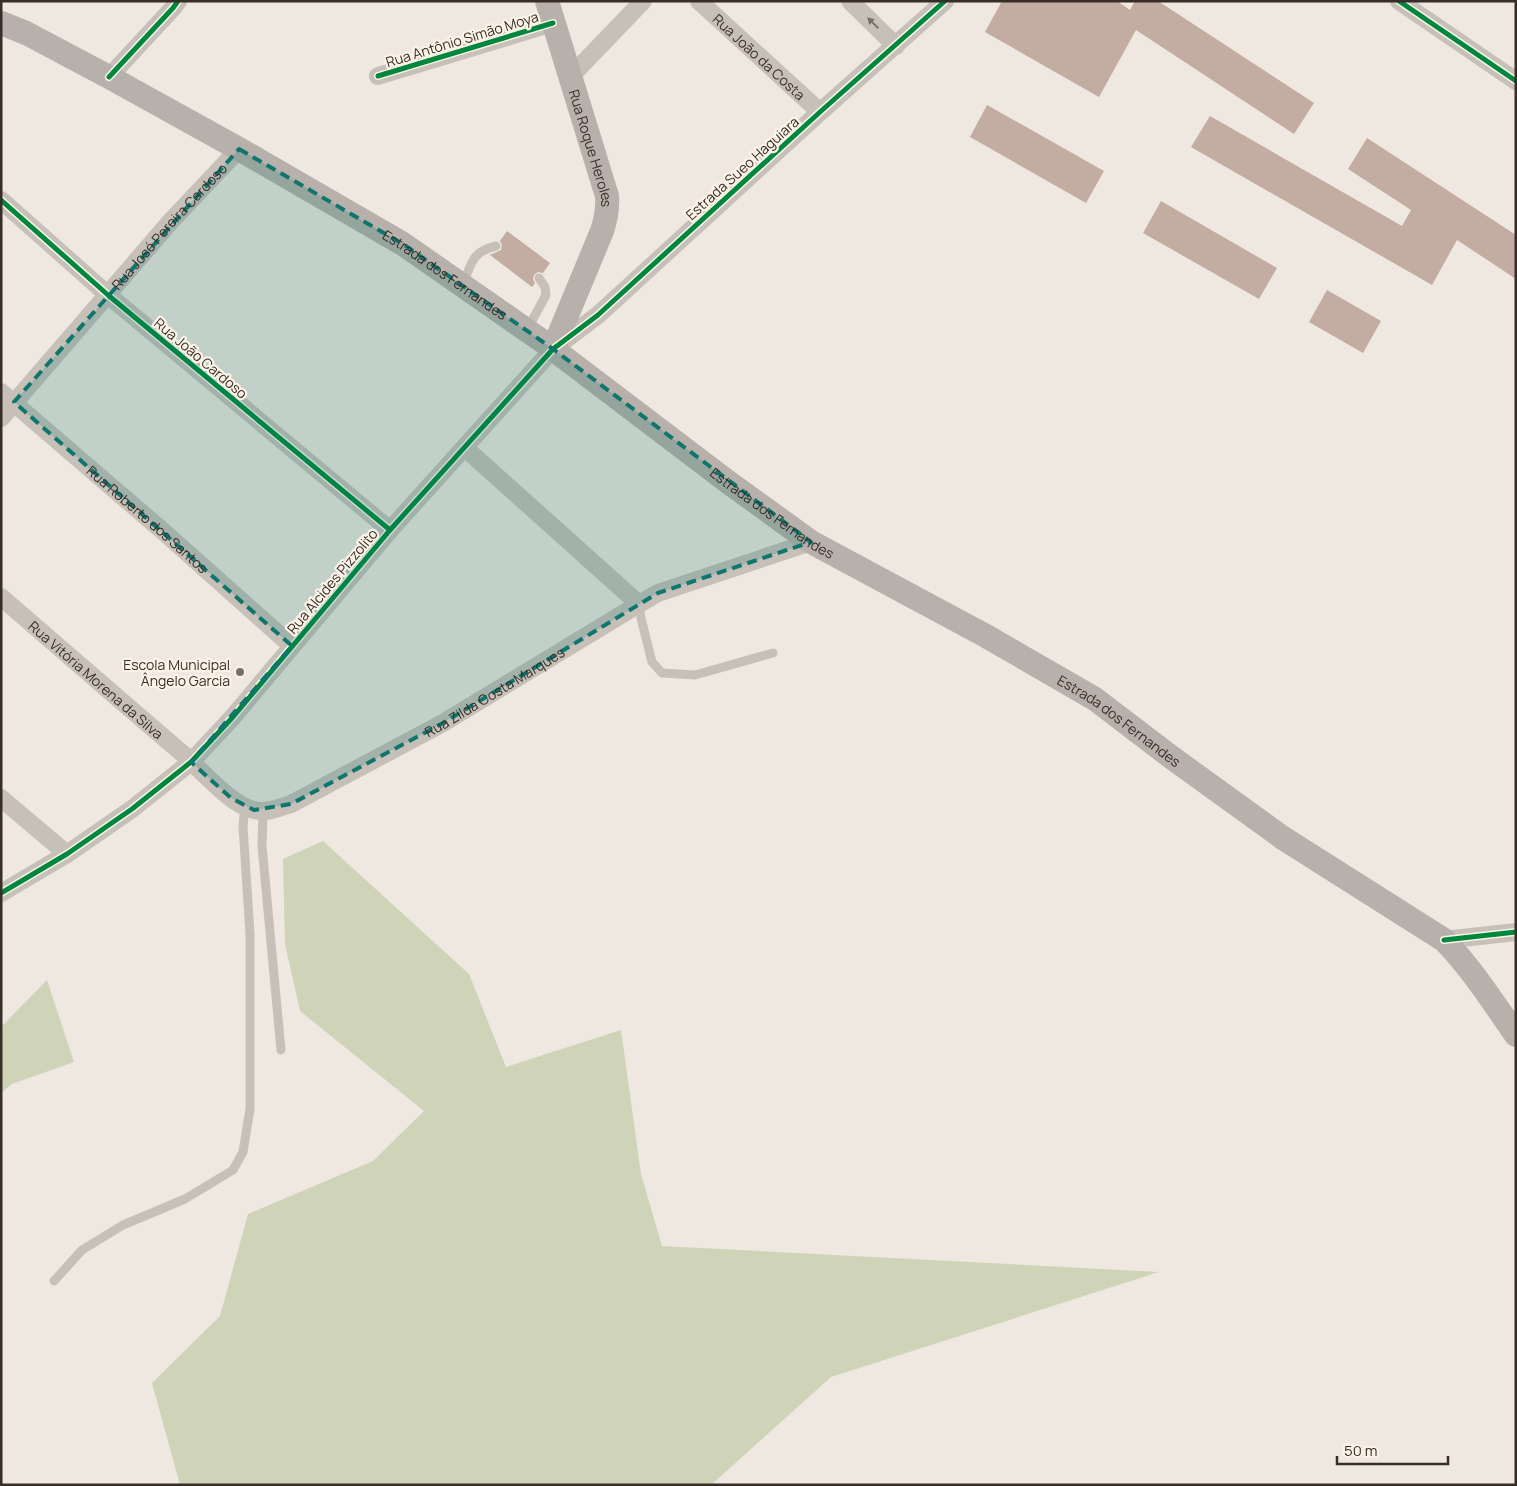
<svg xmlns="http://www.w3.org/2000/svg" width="1517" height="1486" viewBox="0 0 1517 1486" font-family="Manrope,sans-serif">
<rect width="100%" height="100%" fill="#eee8e1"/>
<g fill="#cfd4b9">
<polygon points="323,841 469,974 506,1067 621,1030 641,1174 662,1246 1159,1272 831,1377 711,1485 180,1485 152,1383 220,1316 248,1214 373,1161 424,1111 300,1011 285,944 283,859"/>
<polygon points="47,980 74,1062 12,1084 1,1093 1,1027"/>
</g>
<g fill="#c3aca1">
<polygon points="1002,1 1117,1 1130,10 1135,1 1158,1 1314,103 1294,134 1136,30 1099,97 985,32"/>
<polygon points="987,105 1104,171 1086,203 970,137"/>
<polygon points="1210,116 1402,226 1411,210 1348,169 1367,138 1516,235 1516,279 1457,240 1432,285 1191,147"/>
<polygon points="1161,201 1277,268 1259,299 1143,233"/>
<polygon points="507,231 550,263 543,273 538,272 534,275 533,279 535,283 532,287 490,255 501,250 502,245 500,241"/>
<polygon points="1327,290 1381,321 1363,353 1309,322"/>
</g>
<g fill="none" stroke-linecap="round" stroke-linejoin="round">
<g stroke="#c7c0b9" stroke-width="9">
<path d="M463,284C472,263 471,252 496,246"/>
<polyline points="527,330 546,295 545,287 539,278"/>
<polyline points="639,604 641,618 652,662 662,673 695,675 773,653"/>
<polyline points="263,811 262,846 281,1050"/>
<polyline points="54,1281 82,1250 123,1225 185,1199 233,1170 243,1152 250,1109 250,934 243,826 245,806"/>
</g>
<g stroke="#c7c0b9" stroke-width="18">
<path id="s1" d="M699,1L820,112"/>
<polyline points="850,1 896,46"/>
<polyline points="1399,1 1516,81"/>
<polyline points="378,76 553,23"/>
<polyline points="571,76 643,1"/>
<polyline points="109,77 173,8 178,1"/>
<polyline points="1,200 108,295 390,530"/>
<path id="s2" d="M1,392L165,533L292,646"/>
<path id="s3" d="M1,418L171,221L239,149"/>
<polyline points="465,448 639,604"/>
<path id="s4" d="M1,597C62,650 122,702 183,754C201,770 231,805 254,810C267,813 279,808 291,804L443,723L639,604L658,593L811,542"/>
<polyline points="1,798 67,854"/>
<polyline points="1,893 67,854 132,809 191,762 232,718 390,530 553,349 598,315 820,112 945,1"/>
<polyline points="1444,940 1516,932"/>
</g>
<g stroke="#b8b0aa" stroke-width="24">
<path id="s5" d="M547,1L607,196C608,209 606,219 602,231L553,349"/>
<path id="s6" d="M1,23L26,33L109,77L239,149L403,244L545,343L728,482L811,542L986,636L1095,699L1171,757L1283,838L1444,940C1472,969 1493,1002 1516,1035"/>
</g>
<g stroke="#fbf3e8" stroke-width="8">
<g id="cycleway">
<polyline points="1399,1 1516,81"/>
<polyline points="378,76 553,23"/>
<polyline points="109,77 173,8 178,1"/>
<polyline points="1,200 108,295 390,530"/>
<polyline points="1,893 67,854 132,809 191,762 232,718 390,530 553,349 598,315 820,112 945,1"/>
<polyline points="1444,940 1516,932"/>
</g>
</g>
<use href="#cycleway" stroke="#00873e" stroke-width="5"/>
</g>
<defs><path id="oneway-solid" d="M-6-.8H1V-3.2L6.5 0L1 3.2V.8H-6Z" transform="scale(1.25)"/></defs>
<use fill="#796f69" href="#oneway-solid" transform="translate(873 23) rotate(-136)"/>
<path fill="#0f766e" fill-opacity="0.2" stroke="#0f766e" stroke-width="4" stroke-dasharray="10 6" stroke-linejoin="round" d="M239,149L403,244L553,349L811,542L658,593L443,723L291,804L254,810L231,798L191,762L292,646L14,402Z"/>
<circle fill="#786e68" stroke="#fbf3e8" stroke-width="2" cx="240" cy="672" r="5"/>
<g text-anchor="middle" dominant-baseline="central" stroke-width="4.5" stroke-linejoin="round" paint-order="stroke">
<g font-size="14" fill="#392d27" stroke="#fbf3e8">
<text transform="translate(462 39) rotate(-17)">Rua Antônio Simão Moya</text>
<text stroke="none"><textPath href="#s1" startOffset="82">Rua João da Costa</textPath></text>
<text stroke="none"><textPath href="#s5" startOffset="154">Rua Roque Heroles</textPath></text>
<text transform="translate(742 168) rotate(-42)">Estrada Sueo Haguiara</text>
<text stroke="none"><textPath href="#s3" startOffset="255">Rua José Pereira Cardoso</textPath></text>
<text stroke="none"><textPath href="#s6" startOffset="511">Estrada dos Fernandes</textPath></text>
<text transform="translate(201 358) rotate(40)">Rua João Cardoso</text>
<text stroke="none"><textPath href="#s6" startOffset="916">Estrada dos Fernandes</textPath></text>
<text stroke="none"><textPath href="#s2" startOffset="194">Rua Roberto dos Santos</textPath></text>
<text transform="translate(332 581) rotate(-50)">Rua Alcides Pizzolito</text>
<text stroke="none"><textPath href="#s4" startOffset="126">Rua Vitória Morena da Silva</textPath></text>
<text stroke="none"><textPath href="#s4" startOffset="602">Rua Zilda Costa Marques</textPath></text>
<text stroke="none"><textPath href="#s6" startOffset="1321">Estrada dos Fernandes</textPath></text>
</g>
<g font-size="14" fill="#392d27" stroke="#fbf3e8" text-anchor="end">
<text x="230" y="664">Escola Municipal<tspan x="230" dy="16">Ângelo Garcia</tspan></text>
</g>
</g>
<rect width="1517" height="1486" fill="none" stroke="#392d27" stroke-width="5"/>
<path d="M1337 1456v8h111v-8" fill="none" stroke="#392d27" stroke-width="2.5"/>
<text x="1344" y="1456" font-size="15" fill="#392d27" stroke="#fbf3e8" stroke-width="4" paint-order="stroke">50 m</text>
</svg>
